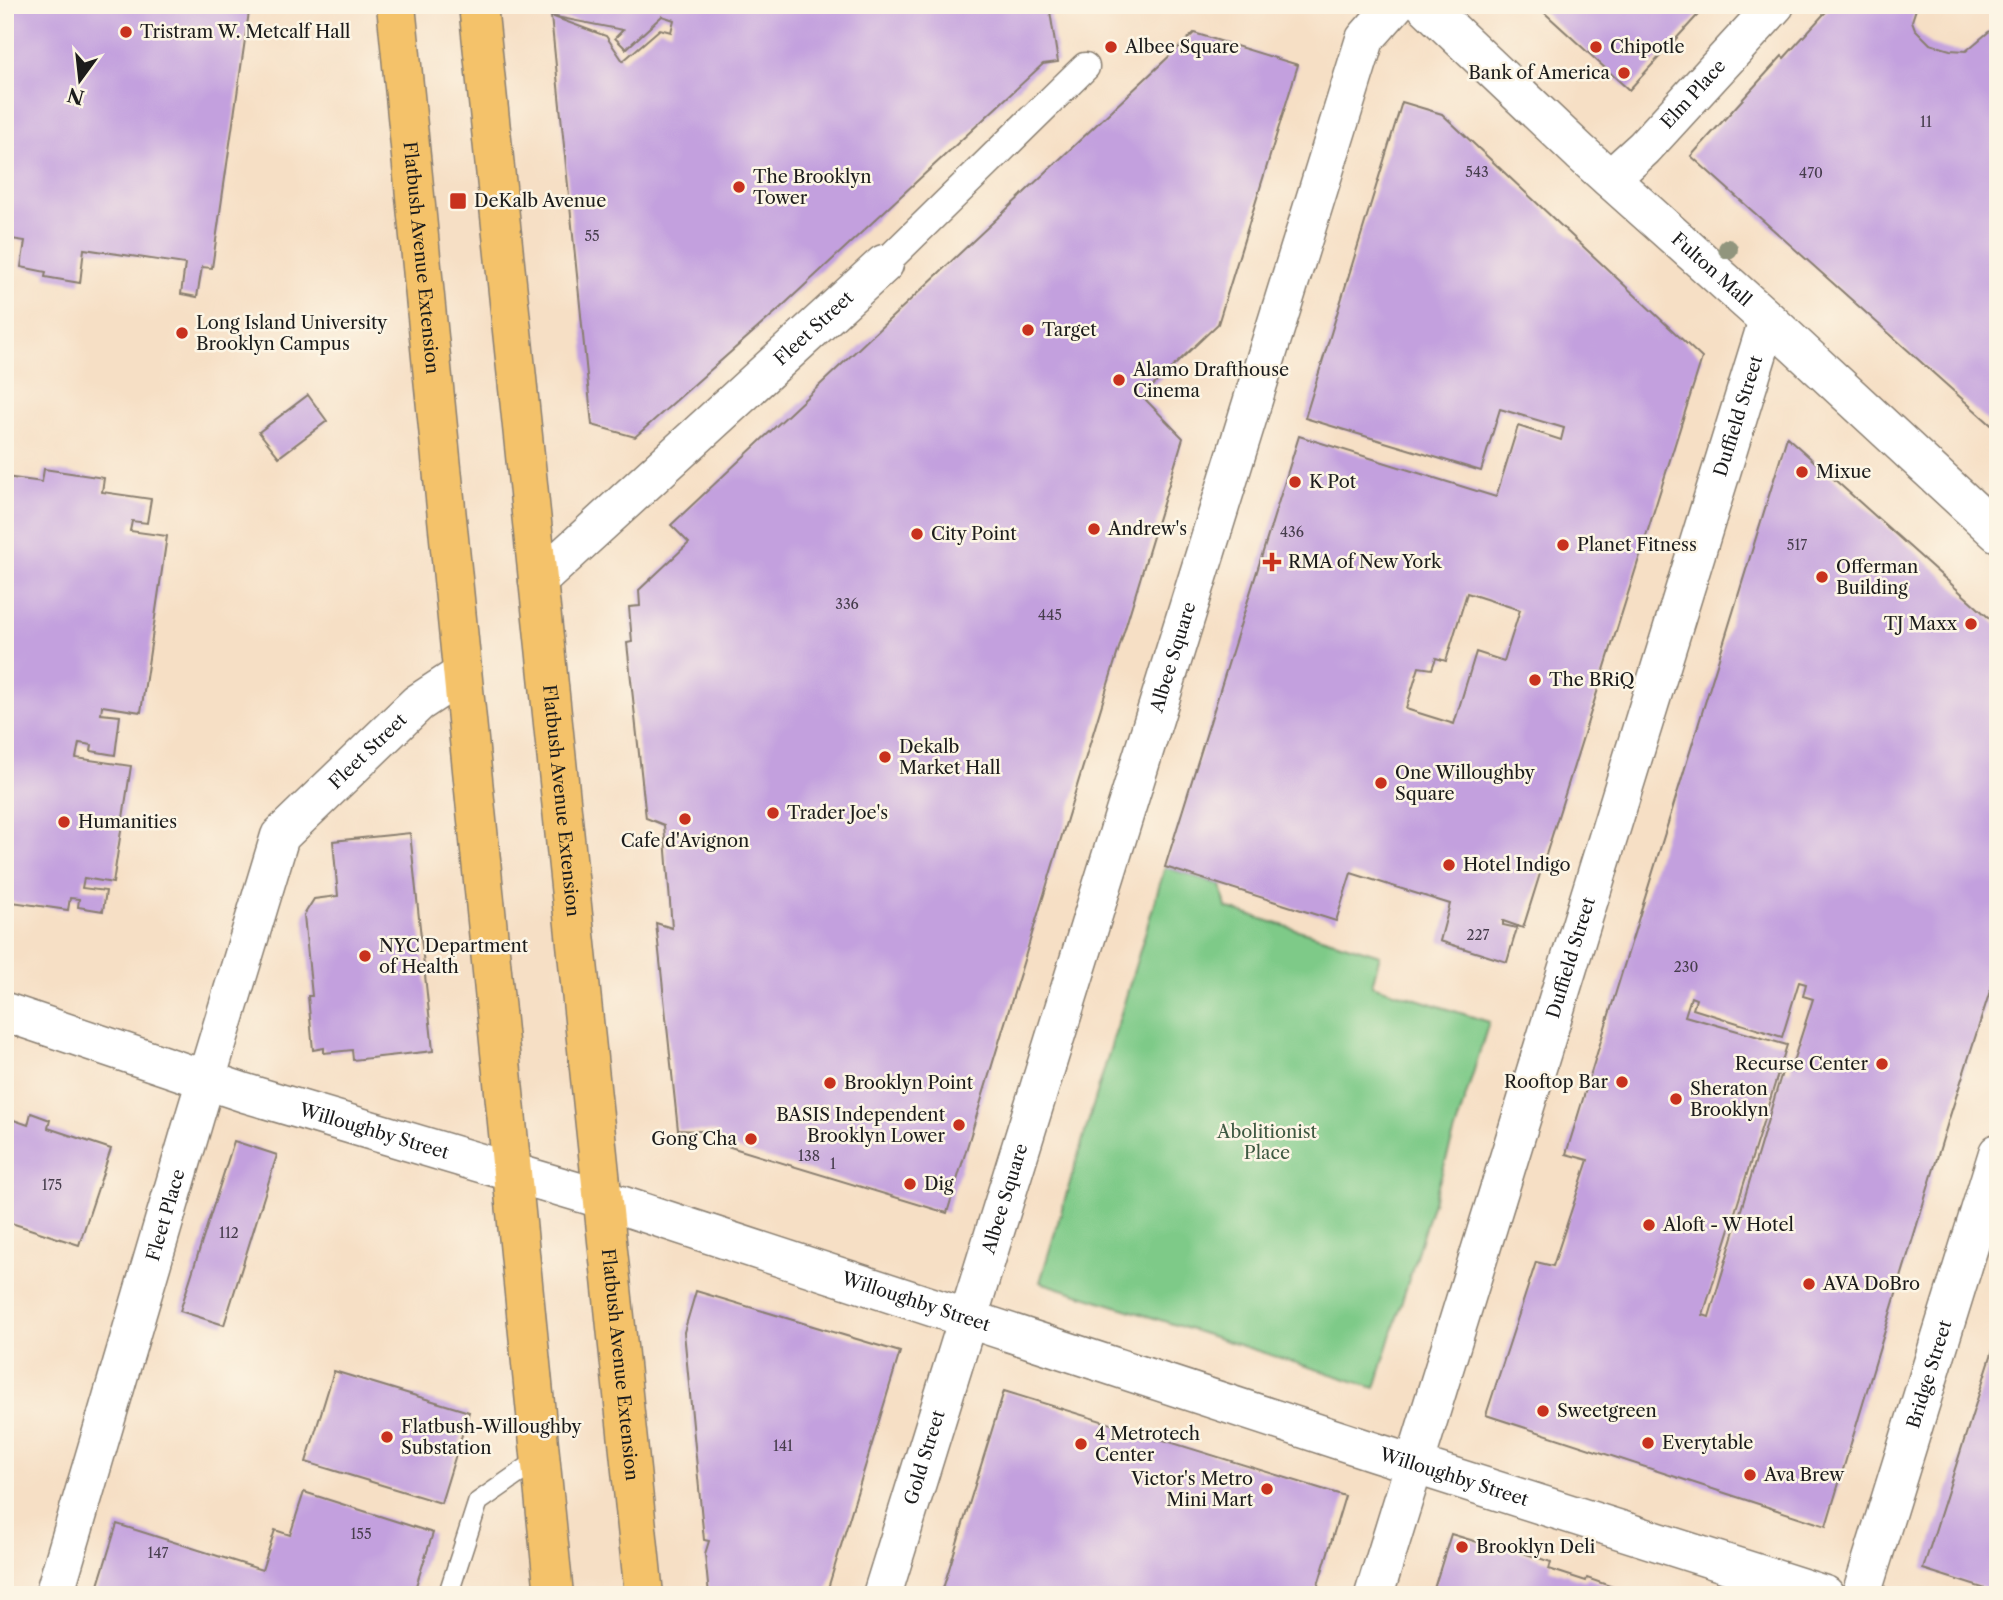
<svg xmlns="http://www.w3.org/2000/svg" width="2003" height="1600" viewBox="0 0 2003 1600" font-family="'Libre Caslon Text',serif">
<rect width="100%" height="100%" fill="#fcf5e5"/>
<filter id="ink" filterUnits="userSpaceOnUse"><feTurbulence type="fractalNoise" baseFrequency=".0143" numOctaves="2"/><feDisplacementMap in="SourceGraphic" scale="14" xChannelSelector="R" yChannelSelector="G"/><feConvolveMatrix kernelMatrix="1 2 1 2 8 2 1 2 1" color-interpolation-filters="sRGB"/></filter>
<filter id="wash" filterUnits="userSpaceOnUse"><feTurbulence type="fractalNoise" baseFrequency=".00686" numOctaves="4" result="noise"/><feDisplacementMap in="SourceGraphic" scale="28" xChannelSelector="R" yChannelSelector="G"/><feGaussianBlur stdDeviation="1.57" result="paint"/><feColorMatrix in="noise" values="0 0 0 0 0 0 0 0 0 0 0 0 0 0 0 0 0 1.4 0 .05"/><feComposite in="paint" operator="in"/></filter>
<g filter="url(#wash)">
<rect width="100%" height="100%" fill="#f6dfc5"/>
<polygon fill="#7eca88" stroke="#4d7352" stroke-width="2" points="1165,867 1221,885 1226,908 1380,955 1372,985 1489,1022 1375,1388 1040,1282"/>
<g id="blocks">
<g fill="#c3a0de" fill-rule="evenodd">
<polygon points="5,5 250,5 212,268 202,267 197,297 181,294 185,264 84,249 80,283 45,277 46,272 21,267 25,241 5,238"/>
<polygon points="550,5 1049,5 1058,62 1043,64 777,311 635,437 592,425 551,16 606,36 623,61 660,29 671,32 674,20 662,16 626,49 615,38 623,30 551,16"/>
<polygon points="1536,5 1707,5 1629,90"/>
<polygon points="1832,5 1922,5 1916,9 1912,21 1915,29 1930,44 1950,50 1966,51 1998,24 1998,431 1691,156 1782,56 1784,58"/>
<polygon points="1194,33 1298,65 1218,324 1142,396 1183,438 947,1213 714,1142 718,1132 678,1130 656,923 672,928 664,825 646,818 627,643 632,642 629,607 640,606 639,590 689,543 671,525"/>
<path d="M1402,102L1442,114L1702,358L1523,928L1503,921V925L1517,928L1507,962L1440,941L1450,904L1351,873L1336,921L1165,867L1299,436L1496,497L1518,426L1561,440L1564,428L1500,409L1481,471L1305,418ZM1467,593L1520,610L1504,661L1476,652L1454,724L1406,709L1419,667L1432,669L1436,658L1446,661Z"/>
<polygon points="308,395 327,421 279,457 259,432"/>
<path d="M1787,437L1998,626V966L1948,1122L1826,1526L1486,1415L1536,1262L1553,1266L1588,1160L1566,1154ZM1799,982L1806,984L1803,996L1813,999L1790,1071L1783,1069L1709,1317L1703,1315L1787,1045L1685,1016L1691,997L1696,999L1693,1009L1782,1037Z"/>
<polygon points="44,469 104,478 102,492 151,499 147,523 132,521 130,531 167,536 141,712 102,706 101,714 120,716 115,755 91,751 92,745 79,743 76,758 131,766 113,883 84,878 82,888 106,891 103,911 78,907 79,899 70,898 68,910 5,901 5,477 42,482"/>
<polygon points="410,833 433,1051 353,1060 352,1050 324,1053 324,1048 313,1050 308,996 312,996 304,915 314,899 338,896 333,841"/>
<polygon points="31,1113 50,1120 48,1128 111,1149 79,1245 5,1221 5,1117 28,1125"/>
<polygon points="234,1141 277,1155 224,1325 180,1311"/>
<polygon points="696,1291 900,1352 826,1595 709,1595 705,1554 709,1541 704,1540 684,1332"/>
<polygon points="1998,1334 1998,1593 1923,1569"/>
<polygon points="334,1371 469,1412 441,1503 306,1462"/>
<polygon points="1004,1391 1345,1496 1315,1595 941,1595"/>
<polygon points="304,1492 433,1533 413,1595 95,1595 117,1524 262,1570 275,1530 290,1535"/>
<polygon points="1451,1534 1484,1544 1486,1541 1551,1562 1549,1569 1586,1581 1587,1578 1636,1595 1432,1595"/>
</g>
</g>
</g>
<g filter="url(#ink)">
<use href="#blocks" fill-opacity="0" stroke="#897e70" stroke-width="2"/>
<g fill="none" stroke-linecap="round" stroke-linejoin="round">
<g stroke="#897e70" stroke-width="22">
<polyline id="service" points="448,1595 478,1502 541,1458"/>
</g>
<g stroke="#897e70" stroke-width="31">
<polyline id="pedestrian" points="884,264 1085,67"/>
</g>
<g stroke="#897e70" stroke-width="41">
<g id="minor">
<path id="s1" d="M1610,179L1644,148L1775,5"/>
<path id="s2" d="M538,581L884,264"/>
<path id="s3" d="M5,1012L245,1093L602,1199L1375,1452L1825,1595"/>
<path id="s4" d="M54,1595L195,1116L280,836L418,703L462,674"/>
<path id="s5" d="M882,1595L1365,39L1395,5"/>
<path id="s6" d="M1374,1595L1768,320"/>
<path id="s7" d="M1861,1595L1998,1153"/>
</g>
</g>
<g stroke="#897e70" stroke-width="41">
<g id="tertiary">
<path id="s8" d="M1425,5L1581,153L1768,320L1998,533"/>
</g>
</g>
<g stroke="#897e70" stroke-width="41">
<g id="primary">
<path id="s9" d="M396,5L554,1595"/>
<path id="s10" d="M478,5L644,1595"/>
</g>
</g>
<use href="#service" stroke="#fff" stroke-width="19"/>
<use href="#pedestrian" stroke="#fff" stroke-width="28"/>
<use href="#minor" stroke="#fff" stroke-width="38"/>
<use href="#tertiary" stroke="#fff" stroke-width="38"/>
<use href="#primary" stroke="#f4c26a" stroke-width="38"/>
</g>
<circle fill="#91957d" cx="1728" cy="249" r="10"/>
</g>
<g fill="#c8321e" stroke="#fcf5e5" stroke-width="2.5">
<circle cx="126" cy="32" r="7"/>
<circle cx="1111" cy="47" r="7"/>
<circle cx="1596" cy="47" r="7"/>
<circle cx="1624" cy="73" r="7"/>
<circle cx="739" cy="187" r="7"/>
<rect x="449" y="192" width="18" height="18" rx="3.5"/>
<circle cx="1028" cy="330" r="7"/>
<circle cx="182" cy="333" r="7"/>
<circle cx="1119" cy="380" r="7"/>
<circle cx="1802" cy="472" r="7"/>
<circle cx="1295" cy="482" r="7"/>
<circle cx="1094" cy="529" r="7"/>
<circle cx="917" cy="534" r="7"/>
<circle cx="1563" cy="545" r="7"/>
<path d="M1268.5 551.5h7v7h7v7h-7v7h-7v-7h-7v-7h7z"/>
<circle cx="1822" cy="577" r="7"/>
<circle cx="1971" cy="624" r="7"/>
<circle cx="1535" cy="680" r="7"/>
<circle cx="885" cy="757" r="7"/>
<circle cx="1381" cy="783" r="7"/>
<circle cx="773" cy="813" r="7"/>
<circle cx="685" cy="819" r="7"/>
<circle cx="64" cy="822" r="7"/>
<circle cx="1449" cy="865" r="7"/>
<circle cx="365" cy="956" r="7"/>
<circle cx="1882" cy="1064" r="7"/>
<circle cx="1622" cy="1082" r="7"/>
<circle cx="830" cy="1083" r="7"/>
<circle cx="1676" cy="1099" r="7"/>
<circle cx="959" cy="1125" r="7"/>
<circle cx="751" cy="1139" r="7"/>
<circle cx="910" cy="1184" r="7"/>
<circle cx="1649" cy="1225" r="7"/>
<circle cx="1809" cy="1284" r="7"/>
<circle cx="1543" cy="1411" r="7"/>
<circle cx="387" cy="1437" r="7"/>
<circle cx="1648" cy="1443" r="7"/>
<circle cx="1081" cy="1444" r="7"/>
<circle cx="1750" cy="1475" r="7"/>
<circle cx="1267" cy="1489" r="7"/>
<circle cx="1462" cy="1547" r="7"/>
</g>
<g text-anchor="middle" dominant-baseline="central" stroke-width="5" stroke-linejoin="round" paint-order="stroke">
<g font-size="14" fill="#463d4c">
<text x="1926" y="122">11</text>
<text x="1477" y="172">543</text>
<text x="1811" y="173">470</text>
<text x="592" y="236">55</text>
<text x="1292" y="532">436</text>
<text x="1797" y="545">517</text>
<text x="847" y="604">336</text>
<text x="1050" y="615">445</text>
<text x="1478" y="935">227</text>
<text x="1686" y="967">230</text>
<text x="809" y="1156">138</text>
<text x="833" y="1164">1</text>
<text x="52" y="1185">175</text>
<text x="229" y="1233">112</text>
<text x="783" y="1446">141</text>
<text x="361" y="1534">155</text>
<text x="158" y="1553">147</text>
</g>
<g font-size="18" fill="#1c1c1c" stroke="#fcf5e5" text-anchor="start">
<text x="140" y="32">Tristram W. Metcalf Hall</text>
<text x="1125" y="47">Albee Square</text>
<text x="1610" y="47">Chipotle</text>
<text x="1610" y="73" text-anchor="end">Bank of America</text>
<text x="753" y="177">The Brooklyn<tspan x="753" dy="21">Tower</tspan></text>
<text x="474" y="201">DeKalb Avenue</text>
<text x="196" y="323">Long Island University<tspan x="196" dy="21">Brooklyn Campus</tspan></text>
<text x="1042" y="330">Target</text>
<text x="1133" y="370">Alamo Drafthouse<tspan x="1133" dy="21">Cinema</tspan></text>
<text x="1816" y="472">Mixue</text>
<text x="1309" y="482">K Pot</text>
<text x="1108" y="529">Andrew's</text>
<text x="931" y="534">City Point</text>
<text x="1577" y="545">Planet Fitness</text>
<text x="1288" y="562">RMA of New York</text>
<text x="1836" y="567">Offerman<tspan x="1836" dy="21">Building</tspan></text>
<text x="1957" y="624" text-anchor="end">TJ Maxx</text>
<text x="1549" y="680">The BRiQ</text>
<text x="899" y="747">Dekalb<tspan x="899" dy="21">Market Hall</tspan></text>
<text x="1395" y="773">One Willoughby<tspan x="1395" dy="21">Square</tspan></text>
<text x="787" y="813">Trader Joe's</text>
<text x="78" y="822">Humanities</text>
<text x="685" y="841" text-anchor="middle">Cafe d'Avignon</text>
<text x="1463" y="865">Hotel Indigo</text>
<text x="379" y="946">NYC Department<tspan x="379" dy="21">of Health</tspan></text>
<text x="1868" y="1064" text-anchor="end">Recurse Center</text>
<text x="1608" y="1082" text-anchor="end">Rooftop Bar</text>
<text x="844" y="1083">Brooklyn Point</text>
<text x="1690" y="1089">Sheraton<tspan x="1690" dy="21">Brooklyn</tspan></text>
<text x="945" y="1115" text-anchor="end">BASIS Independent<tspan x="945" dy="21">Brooklyn Lower</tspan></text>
<text x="737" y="1139" text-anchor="end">Gong Cha</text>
<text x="924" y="1184">Dig</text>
<text x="1663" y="1225">Aloft - W Hotel</text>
<text x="1823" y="1284">AVA DoBro</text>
<text x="1557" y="1411">Sweetgreen</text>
<text x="401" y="1427">Flatbush-Willoughby<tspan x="401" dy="21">Substation</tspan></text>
<text x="1095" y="1434">4 Metrotech<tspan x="1095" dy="21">Center</tspan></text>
<text x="1662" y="1443">Everytable</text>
<text x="1764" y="1475">Ava Brew</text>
<text x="1253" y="1479" text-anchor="end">Victor's Metro<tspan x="1253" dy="21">Mini Mart</tspan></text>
<text x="1476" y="1547">Brooklyn Deli</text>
</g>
<g font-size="18" fill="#1c1c1c" stroke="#fcf5e5">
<text stroke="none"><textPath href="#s1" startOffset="119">Elm Place</textPath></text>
<text stroke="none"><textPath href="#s9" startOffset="254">Flatbush Avenue Extension</textPath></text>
<text stroke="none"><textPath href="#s8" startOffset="390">Fulton Mall</textPath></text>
<text stroke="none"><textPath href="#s2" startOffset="374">Fleet Street</textPath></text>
<text stroke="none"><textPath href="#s6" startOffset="1234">Duffield Street</textPath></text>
<text stroke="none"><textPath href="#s5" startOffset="982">Albee Square</textPath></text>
<text stroke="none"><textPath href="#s4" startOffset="914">Fleet Street</textPath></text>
<text stroke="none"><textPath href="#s10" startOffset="800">Flatbush Avenue Extension</textPath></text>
<text stroke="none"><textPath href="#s6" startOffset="667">Duffield Street</textPath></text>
<text stroke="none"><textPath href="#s3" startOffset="388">Willoughby Street</textPath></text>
<text stroke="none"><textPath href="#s5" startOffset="415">Albee Square</textPath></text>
<text stroke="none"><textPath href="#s4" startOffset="396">Fleet Place</textPath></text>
<text stroke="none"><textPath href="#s3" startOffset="956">Willoughby Street</textPath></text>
<text stroke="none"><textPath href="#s10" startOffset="1367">Flatbush Avenue Extension</textPath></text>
<text stroke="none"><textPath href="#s7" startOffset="231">Bridge Street</textPath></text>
<text stroke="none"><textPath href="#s5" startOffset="144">Gold Street</textPath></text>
<text stroke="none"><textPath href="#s3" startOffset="1522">Willoughby Street</textPath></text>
</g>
<g font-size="18" fill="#3e5942" stroke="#fcf5e5">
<text x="1267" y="1132">Abolitionist<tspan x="1267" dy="21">Place</tspan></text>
</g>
</g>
<rect width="2003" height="1600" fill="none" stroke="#fcf5e5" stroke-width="28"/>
<g transform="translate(80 80) rotate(195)" stroke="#fcf5e5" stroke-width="5" paint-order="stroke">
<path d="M0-5L12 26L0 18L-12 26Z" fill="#1c1c1c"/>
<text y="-10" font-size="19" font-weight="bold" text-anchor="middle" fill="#1c1c1c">N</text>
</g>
</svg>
